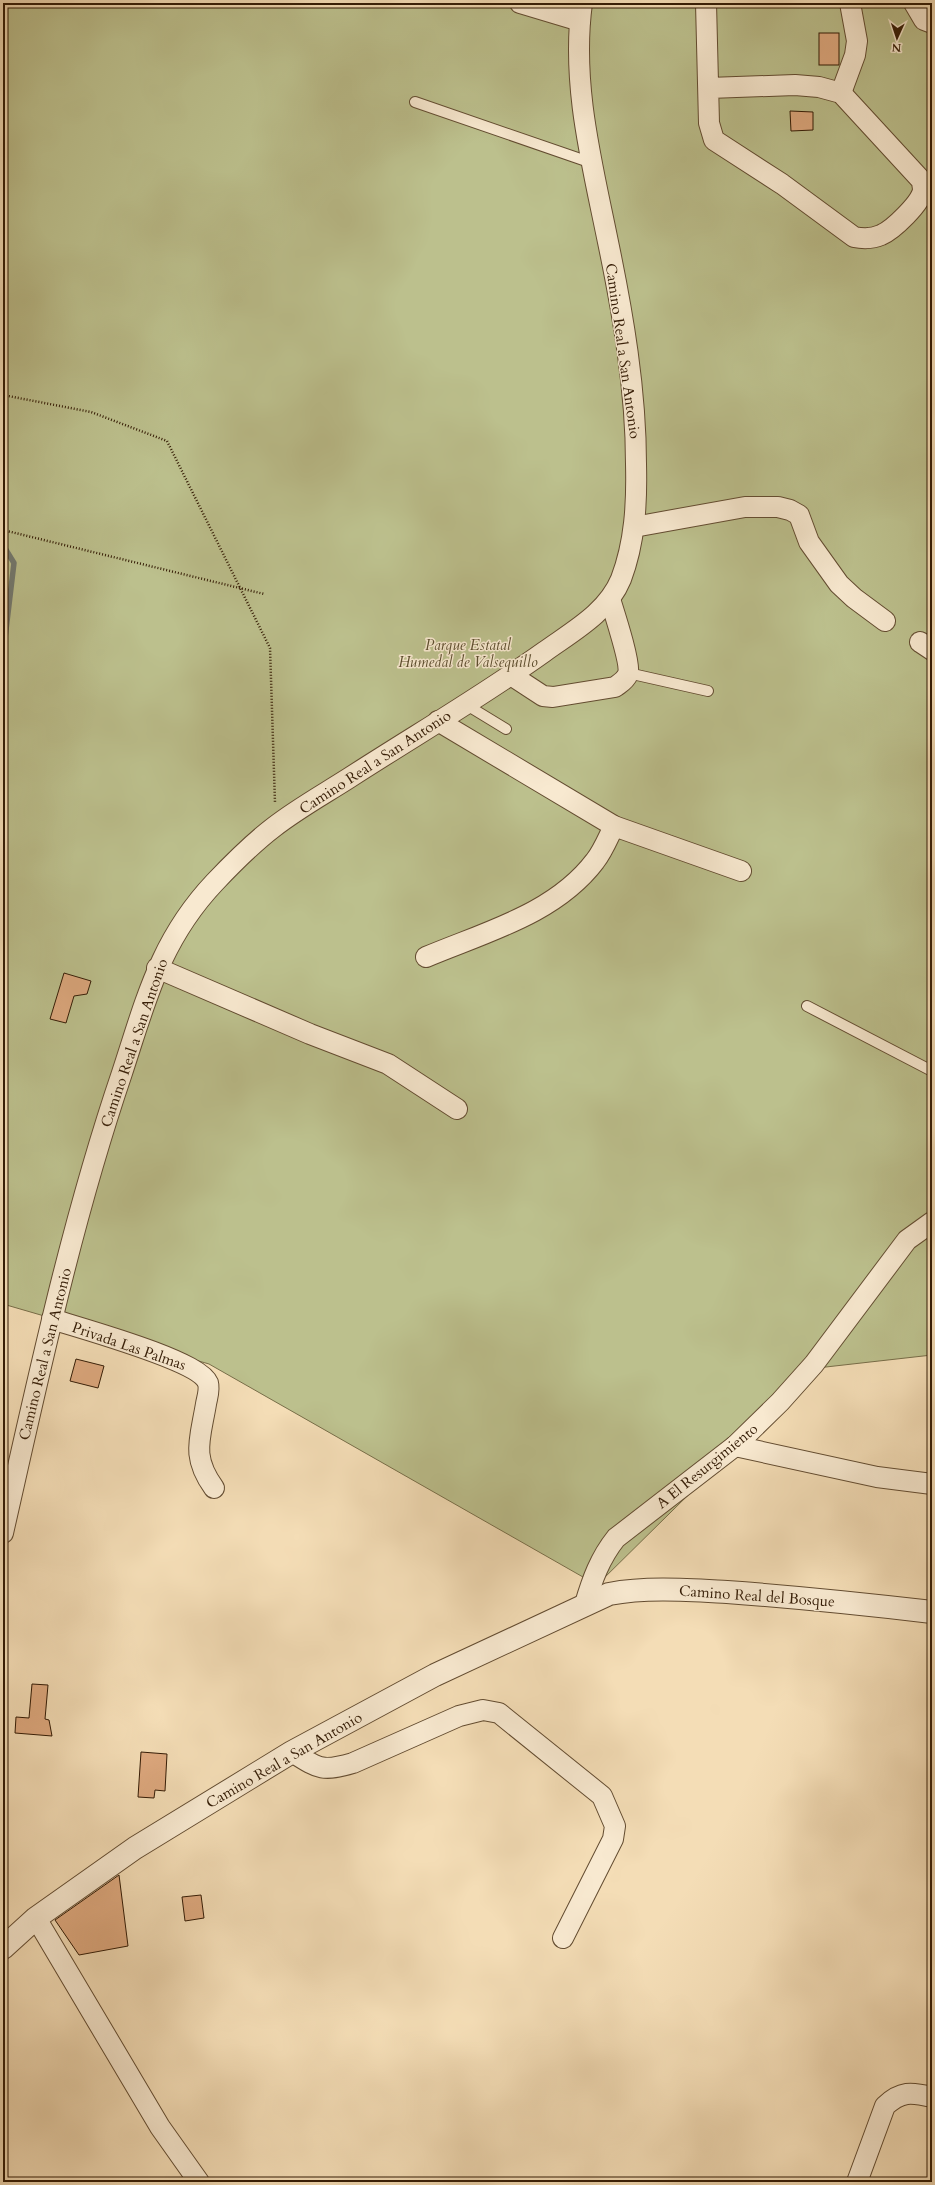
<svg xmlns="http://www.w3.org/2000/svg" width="935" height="2185" viewBox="0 0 935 2185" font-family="Cardo,serif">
<rect width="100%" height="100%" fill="#f4ddb6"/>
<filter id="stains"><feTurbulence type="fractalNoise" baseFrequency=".005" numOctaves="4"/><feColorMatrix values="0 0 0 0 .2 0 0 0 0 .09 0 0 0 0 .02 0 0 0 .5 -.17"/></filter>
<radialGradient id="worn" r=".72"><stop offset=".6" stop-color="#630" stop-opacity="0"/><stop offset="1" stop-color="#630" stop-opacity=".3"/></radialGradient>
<polygon fill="#bcc08d" stroke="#786e49" points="3,3 932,3 932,1355 817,1368 597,1585 209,1364 3,1304"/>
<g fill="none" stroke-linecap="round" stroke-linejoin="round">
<polyline stroke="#747a70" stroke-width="5.5" points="3,545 14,563 3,655"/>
</g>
<g fill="#dea97f" stroke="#331b05">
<rect x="819" y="33" width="20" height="32"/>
<polygon points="790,111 813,112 813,130 791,131"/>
<polygon points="64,973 91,981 87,994 74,996 66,1023 50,1019"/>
<polygon points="76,1359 104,1366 98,1388 70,1381"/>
<polygon points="32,1684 48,1685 45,1719 49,1720 52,1736 15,1733 16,1717 29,1718"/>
<polygon points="141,1752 167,1754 165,1791 155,1790 154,1798 138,1797"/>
<polygon points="119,1875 128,1946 79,1955 55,1920"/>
<polygon points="201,1895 204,1918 185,1921 182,1897"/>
</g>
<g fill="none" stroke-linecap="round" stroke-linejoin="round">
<g stroke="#634c31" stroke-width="12">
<g id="service">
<polyline points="415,102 592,163"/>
<polyline points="628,673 708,691"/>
<polyline points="465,704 506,729"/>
<polyline points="807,1006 932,1071"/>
</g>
</g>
<g stroke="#634c31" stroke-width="22">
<g id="minor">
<polyline points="520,3 580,21"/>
<path d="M706,3L709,123L714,140L782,184L854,237C864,239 872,239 881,235C893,230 921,203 923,190C923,187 922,184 922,181L841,93L819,87L795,85L709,88"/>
<polyline points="914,3 924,20 932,23"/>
<polyline points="841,93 855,55 857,41 850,3"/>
<polyline points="634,527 745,507 778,507 790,510 799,515 809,542 839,584 854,598 885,621"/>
<polyline points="920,642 932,650"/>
<path d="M511,675L543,696L553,697L615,687C620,683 625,681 628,674C631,664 614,612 610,599"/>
<polyline points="438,721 614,826 741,871"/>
<path d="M426,957C485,932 555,914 595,861C603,851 608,838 614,826"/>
<polyline points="157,968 310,1034 388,1064 457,1109"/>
<path d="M52,1319C79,1328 199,1360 208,1383C210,1390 207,1398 206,1404C200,1440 191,1456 214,1488"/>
<polyline points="735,1446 877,1477 932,1484"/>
<path d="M3,1533C38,1379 71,1223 122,1073C146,1000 160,940 215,882C233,863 253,843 274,827C297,809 324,794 349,778C414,736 481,697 544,652C573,631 607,613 621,579C635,542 637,503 636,464C636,390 623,314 608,242C592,163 571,84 582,3"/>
<path d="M585,1604C592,1580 600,1558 616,1538L735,1446L780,1402L814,1364L907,1240L932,1222"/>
<path d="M292,1752C319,1769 322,1772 353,1763L459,1716L483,1710L499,1713L602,1796L615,1826L613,1839L563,1938"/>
<polyline points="36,1918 160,2127 199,2182"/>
<path d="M857,2182L885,2106C901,2091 911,2092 932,2097"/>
</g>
</g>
<g stroke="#634c31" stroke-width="24">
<path id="tertiary" d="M3,1948L36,1918L135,1848L292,1752L435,1675L609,1594C647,1587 688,1590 727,1592C795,1597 864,1604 932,1612"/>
</g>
<g stroke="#331b05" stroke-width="2.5" stroke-dasharray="1 2" stroke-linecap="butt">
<polyline points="3,395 91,412 167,441 270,648 275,803"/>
<polyline points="3,530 264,594"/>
</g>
<use href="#service" stroke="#f8e9d0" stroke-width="10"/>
<use href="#minor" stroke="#f8e9d0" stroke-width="20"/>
<use href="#tertiary" stroke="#f8e9d0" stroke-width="22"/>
</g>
<g text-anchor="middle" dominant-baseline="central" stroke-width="3" stroke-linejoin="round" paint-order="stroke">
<g font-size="15" fill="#331b05" stroke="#f8e9d0">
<text transform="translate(623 351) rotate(82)">Camino Real a San Antonio</text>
<text transform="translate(375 762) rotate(-33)">Camino Real a San Antonio</text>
<text transform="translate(134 1043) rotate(-71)">Camino Real a San Antonio</text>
<text transform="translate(129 1346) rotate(19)">Privada Las Palmas</text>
<text transform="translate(45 1354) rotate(-76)">Camino Real a San Antonio</text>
<text transform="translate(707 1466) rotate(-39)">A El Resurgimiento</text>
<text transform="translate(757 1596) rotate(4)">Camino Real del Bosque</text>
<text transform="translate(284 1760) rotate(-30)">Camino Real a San Antonio</text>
</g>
<g font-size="15" font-style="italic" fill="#5c4d2e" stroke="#f8e9d0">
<text x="468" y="645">Parque Estatal<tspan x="468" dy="17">Humedal de Valsequillo</tspan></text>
</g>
</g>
<rect width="935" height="2185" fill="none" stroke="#f4ddb6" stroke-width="16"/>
<rect x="4" y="4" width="927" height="2177" fill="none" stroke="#331b05" stroke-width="2"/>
<rect x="8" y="8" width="919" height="2169" fill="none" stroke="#331b05"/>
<g transform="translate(897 38) rotate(183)" stroke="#f8e9d0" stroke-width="3" paint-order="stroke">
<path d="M0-3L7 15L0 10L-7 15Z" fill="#331b05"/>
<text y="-6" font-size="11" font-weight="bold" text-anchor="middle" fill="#331b05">N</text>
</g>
<rect width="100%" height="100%" filter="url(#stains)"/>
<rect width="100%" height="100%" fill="url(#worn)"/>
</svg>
